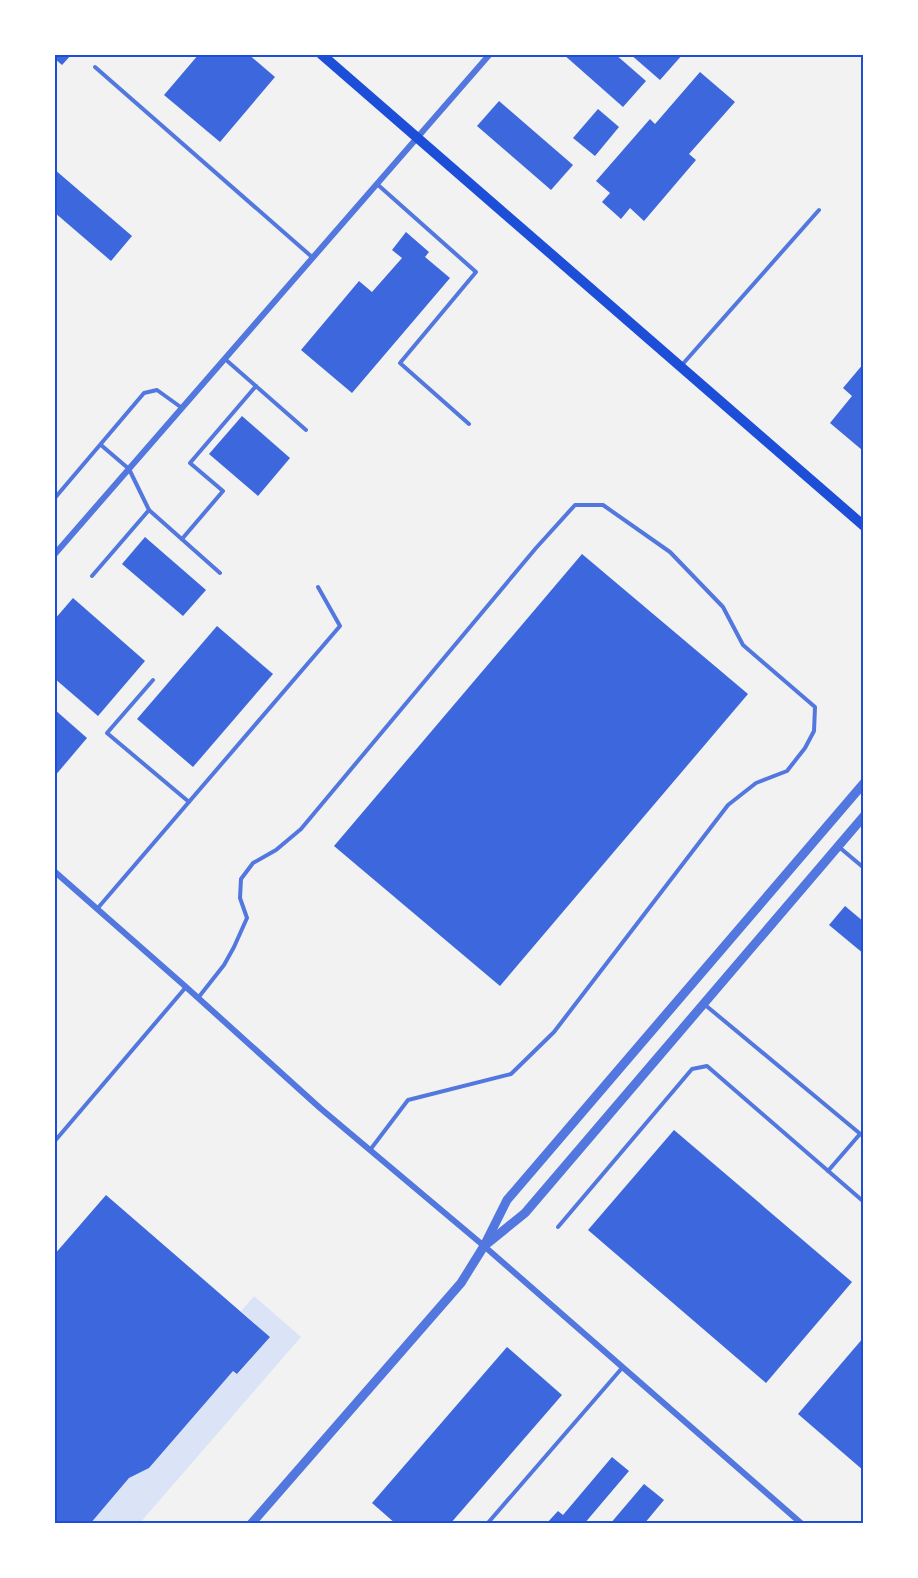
<svg xmlns="http://www.w3.org/2000/svg" width="918" height="1578" viewBox="0 0 918 1578" font-family="Lora,serif">
<rect width="100%" height="100%" fill="#f2f2f2"/>
<polygon fill="#dbe4f7" points="254,1296 301,1337 139,1524 90,1524 129,1478 149,1468 233,1371 238,1374 270,1337 241,1311"/>
<g fill="#3d67dc">
<polygon points="54,54 72,54 62,65 54,58"/>
<polygon points="199,54 248,54 275,77 220,142 164,95"/>
<polygon points="563,54 615,54 646,81 623,107"/>
<polygon points="630,54 683,54 660,80"/>
<polygon points="700,72 735,102 689,154 696,160 644,221 630,208 621,219 602,202 610,193 596,181 650,119 655,124"/>
<polygon points="499,101 573,165 551,190 477,126"/>
<polygon points="598,109 619,127 595,156 573,138"/>
<polygon points="54,169 132,236 111,261 54,212"/>
<polygon points="406,232 429,252 425,257 450,278 352,393 301,350 359,281 372,292 402,258 392,250"/>
<polygon points="864,363 864,448 862,450 830,423 852,396 843,388"/>
<polygon points="242,416 290,458 258,496 209,454"/>
<polygon points="145,537 206,590 183,616 122,564"/>
<polygon points="582,554 748,694 500,986 334,846"/>
<polygon points="73,598 145,661 98,716 54,678 54,620"/>
<polygon points="217,626 273,674 193,767 137,719"/>
<polygon points="54,709 87,738 54,777"/>
<polygon points="845,906 864,922 864,954 829,925"/>
<polygon points="674,1130 852,1282 766,1383 588,1230"/>
<polygon points="106,1195 270,1337 237,1374 233,1371 149,1468 129,1478 90,1524 54,1524 54,1255"/>
<polygon points="864,1337 864,1471 798,1414"/>
<polygon points="507,1347 562,1395 450,1524 396,1524 372,1503"/>
<polygon points="612,1457 629,1471 584,1524 546,1524 558,1511 563,1515"/>
<polygon points="644,1484 664,1500 644,1524 610,1524"/>
</g>
<g fill="none" stroke-linecap="round" stroke-linejoin="round">
<g stroke="#5277de" stroke-width="4">
<polyline points="95,67 312,257"/>
<polyline points="377,184 476,272 400,363 469,424"/>
<polyline points="225,359 306,430"/>
<polyline points="681,366 819,210"/>
<polyline points="101,445 129,469 149,510 220,573"/>
<polyline points="54,499 144,393 157,390 182,408"/>
<polyline points="182,539 223,491 190,463 256,386"/>
<polyline points="92,576 149,510"/>
<polyline points="153,680 107,733 189,802"/>
<polyline points="839,847 864,868"/>
<polyline points="97,909 340,626 318,587"/>
<polyline points="198,998 224,965 234,947 247,918 240,898 241,879 253,863 276,850 301,829 536,548 575,505 603,505 670,552 723,607 743,645 815,707 814,731 805,748 787,771 756,783 728,805 554,1032 511,1074 408,1100 370,1150"/>
<polyline points="704,1004 864,1137"/>
<polyline points="54,1142 186,987"/>
<polyline points="828,1171 860,1134"/>
<polyline points="558,1227 692,1069 707,1066 864,1202"/>
<polyline points="487,1524 622,1368"/>
</g>
<g stroke="#5277de" stroke-width="6">
<polyline points="54,555 490,54"/>
<polyline points="54,871 186,987 320,1108 484,1246 802,1524"/>
</g>
<g stroke="#5277de" stroke-width="9">
<polyline points="488,1243 525,1213 864,816"/>
<polyline points="251,1524 461,1283 484,1246 507,1200 864,783"/>
</g>
<polyline stroke="#1d4ed8" stroke-width="10" points="321,54 864,526"/>
</g>
<rect width="918" height="1578" fill="none" stroke="#ffffff" stroke-width="111"/>
<rect x="56" y="56" width="806" height="1466" fill="none" stroke="#1d4ed8" stroke-width="2"/>
</svg>
